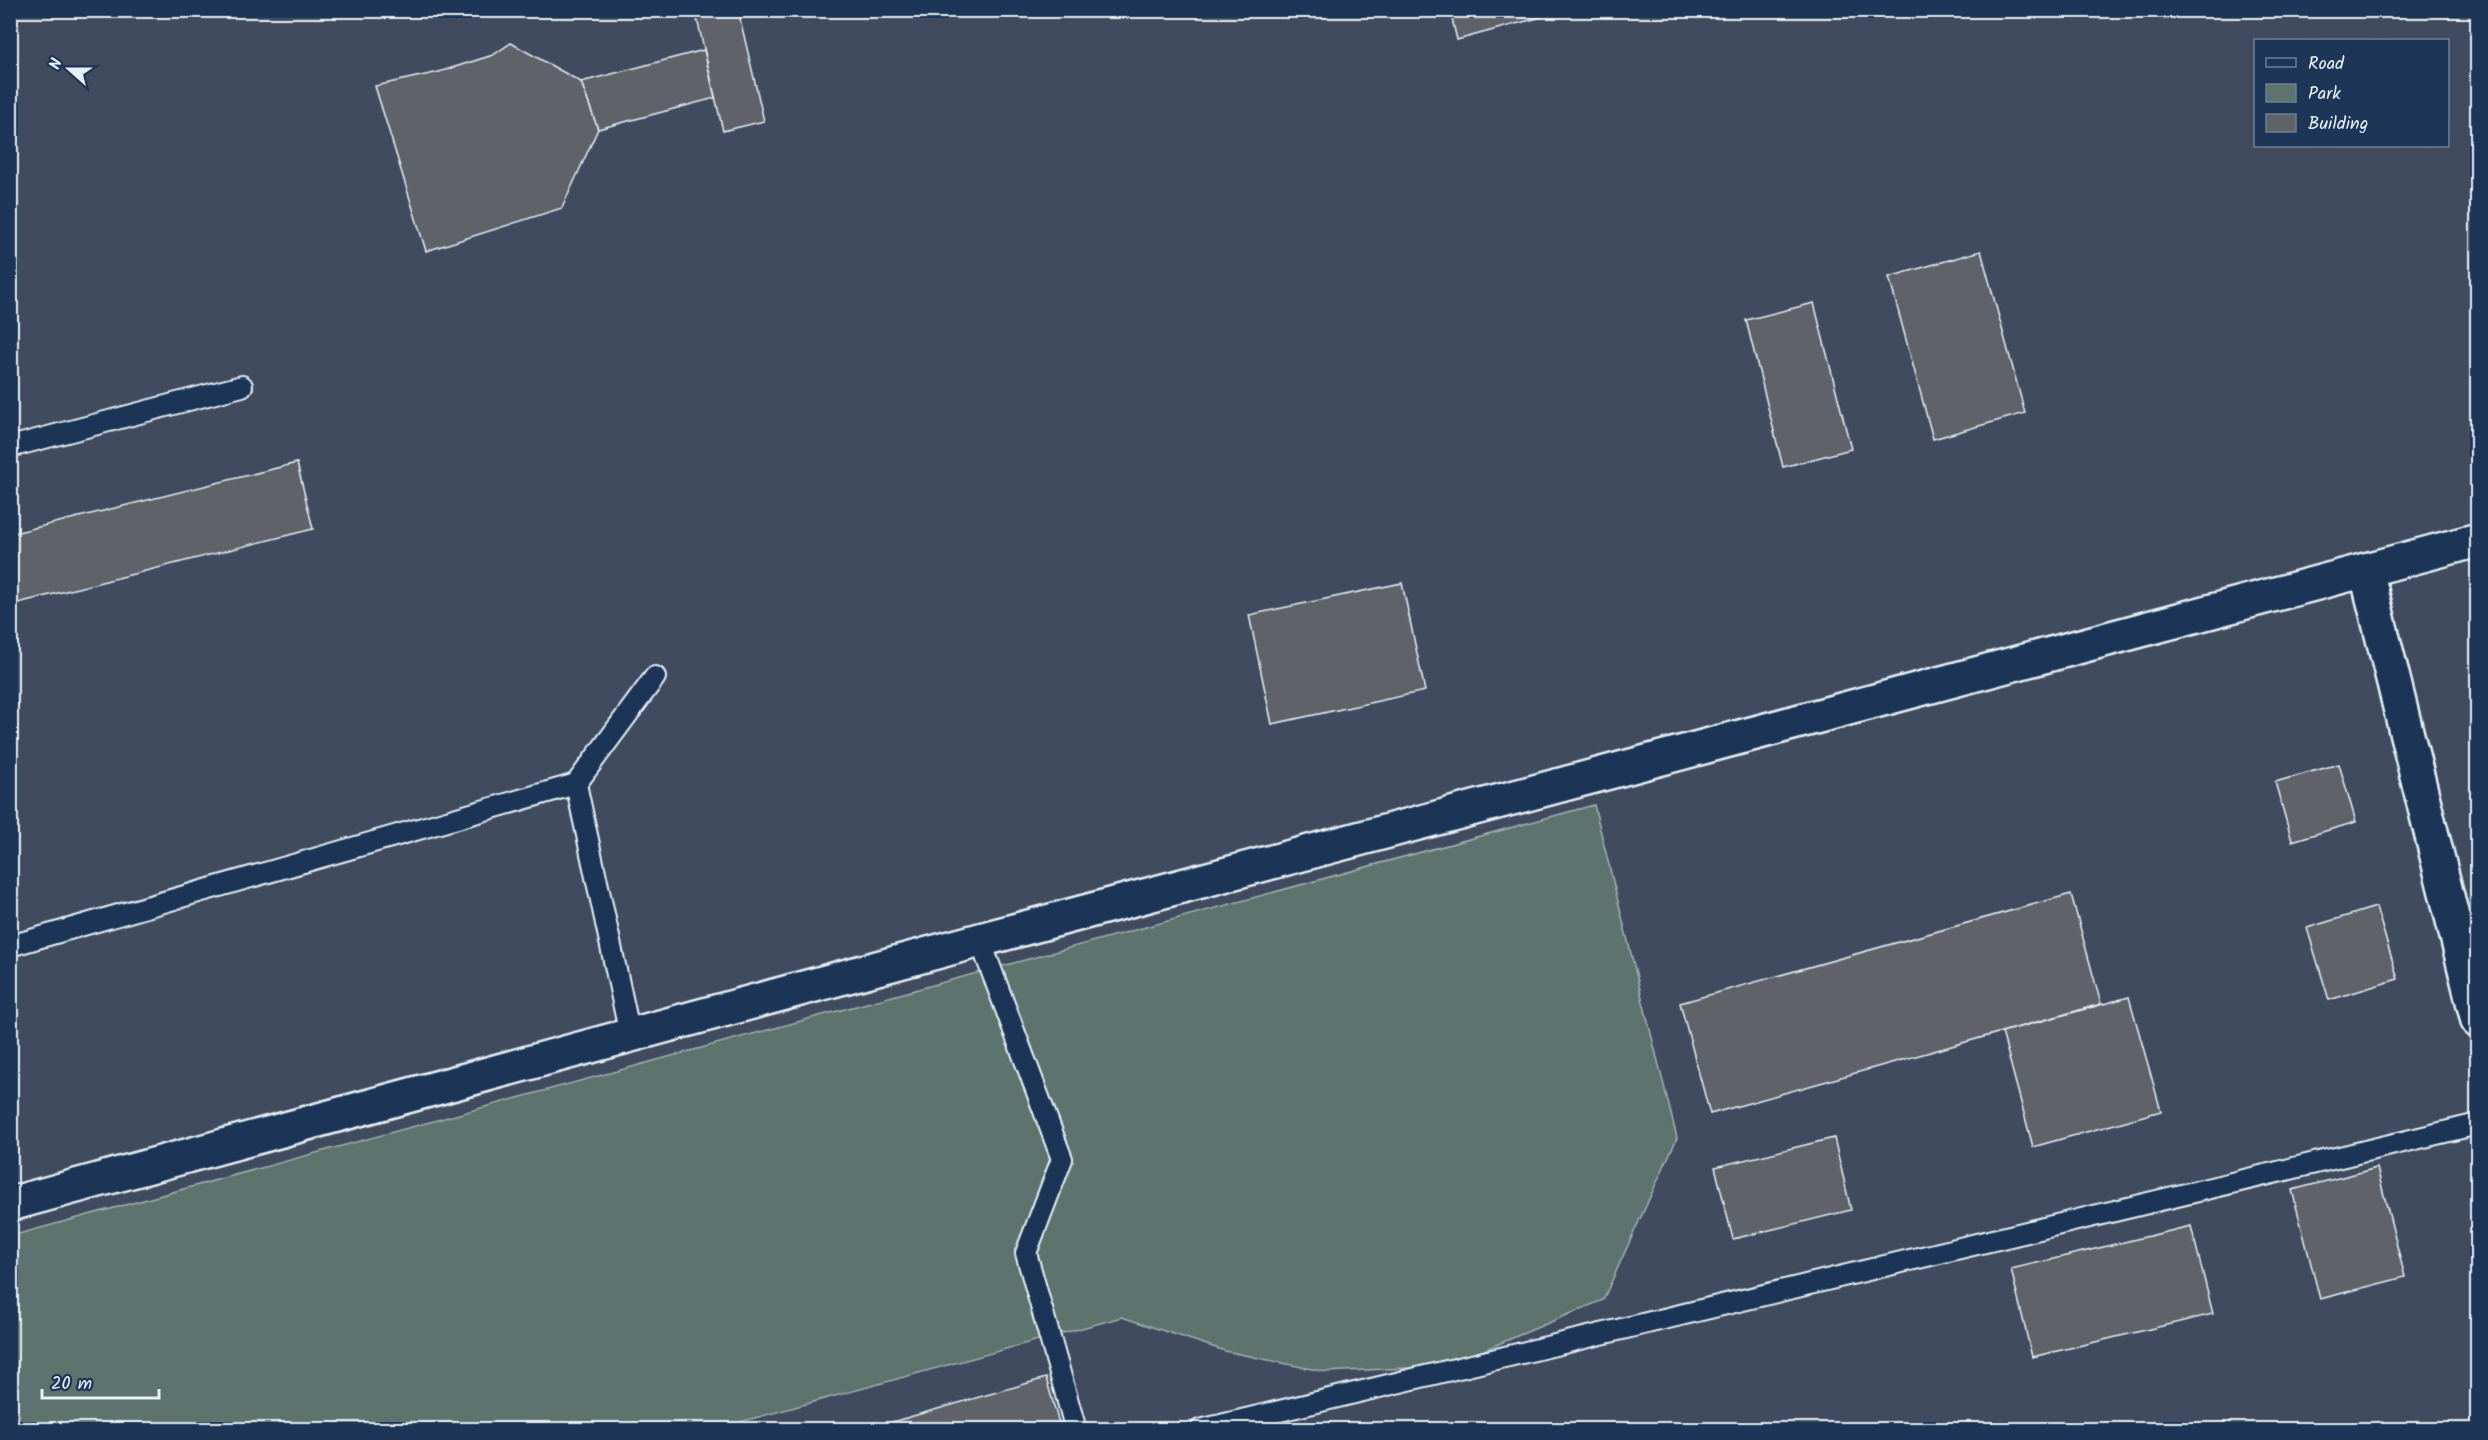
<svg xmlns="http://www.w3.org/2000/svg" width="2488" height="1440" viewBox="0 0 2488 1440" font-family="Kalam,sans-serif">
<rect width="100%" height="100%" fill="#31425c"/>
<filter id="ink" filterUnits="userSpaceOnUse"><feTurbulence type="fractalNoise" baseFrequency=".0167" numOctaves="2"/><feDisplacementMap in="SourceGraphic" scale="12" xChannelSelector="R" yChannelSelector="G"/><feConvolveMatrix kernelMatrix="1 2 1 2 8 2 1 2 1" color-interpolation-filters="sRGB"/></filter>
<g filter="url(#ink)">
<path fill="#3f4c60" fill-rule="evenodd" d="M10,11H2477V1429H11ZM2256,40H2448V146H2256Z"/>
<polygon fill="#5d736e" stroke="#a2b2b3" stroke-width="1.5" points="1594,805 1677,1138 1603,1300 1446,1366 1326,1372 1225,1351 1122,1317 715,1429 11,1430 11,1236"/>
<g fill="#5f6269" stroke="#e8f1f8" stroke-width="1.5">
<polygon points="695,10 738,10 764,121 723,131"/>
<polygon points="1450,10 1567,10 1457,40"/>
<polygon points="511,43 581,82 598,129 562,208 426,251 375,86 439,72 493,55"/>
<polygon points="704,50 715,98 598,129 581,82"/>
<polygon points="1981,251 2025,413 1933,439 1889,277"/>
<polygon points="1814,303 1851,449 1783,467 1746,320"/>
<polygon points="297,463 313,529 10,605 10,534"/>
<polygon points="1402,583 1425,691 1272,724 1249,615"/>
<polygon points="2339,764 2356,822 2292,841 2275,782"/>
<polygon points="2071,894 2101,1004 1710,1114 1680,1003"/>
<polygon points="2376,907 2398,979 2329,1000 2307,928"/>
<polygon points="2129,997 2161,1111 2033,1147 2002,1032"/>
<polygon points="1834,1138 1851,1210 1733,1239 1715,1167"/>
<polygon points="2377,1168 2405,1277 2320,1299 2292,1190"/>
<polygon points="2191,1226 2213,1314 2032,1357 2011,1269"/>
<polygon points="1046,1378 1061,1430 864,1430"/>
</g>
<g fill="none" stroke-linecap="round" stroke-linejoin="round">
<g stroke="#e8f1f8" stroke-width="24">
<g id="service">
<polyline points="10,447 242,386"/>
<polyline points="980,940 1062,1159 1026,1253 1076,1430"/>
<polyline points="10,946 576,784"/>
<polyline points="630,1035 576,784 655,677"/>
<polyline points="1200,1430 2478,1124"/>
</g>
</g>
<g stroke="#e8f1f8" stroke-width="38">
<g id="minor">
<polyline points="2366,570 2478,1021"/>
<polyline points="10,1204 980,940 2478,540"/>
</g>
</g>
<use href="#service" stroke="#1d3557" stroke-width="20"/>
<use href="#minor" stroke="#1d3557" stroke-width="33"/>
</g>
</g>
<rect width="2488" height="1440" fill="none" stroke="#1d3557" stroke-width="36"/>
<rect x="18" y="18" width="2452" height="1404" fill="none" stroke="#e8f1f8" stroke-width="2" filter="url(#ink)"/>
<rect x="2254" y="39" width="195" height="108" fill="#1d3557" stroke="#6e8097" stroke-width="1.5"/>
<rect x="2266" y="58" width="30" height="9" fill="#1d3557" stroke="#6e8097" stroke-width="1.5"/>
<text x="2308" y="69" font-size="18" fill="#e8f1f8">Road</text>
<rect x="2266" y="84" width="30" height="18" fill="#5d736e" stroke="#6e8097" stroke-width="1.5"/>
<text x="2308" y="99" font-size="18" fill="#e8f1f8">Park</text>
<rect x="2266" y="114" width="30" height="18" fill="#5f6269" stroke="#6e8097" stroke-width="1.5"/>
<text x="2308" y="129" font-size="18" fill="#e8f1f8">Building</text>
<g transform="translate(69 69) rotate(291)" stroke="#1d3557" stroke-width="4.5" paint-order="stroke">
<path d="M0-4.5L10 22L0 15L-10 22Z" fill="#e8f1f8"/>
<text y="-9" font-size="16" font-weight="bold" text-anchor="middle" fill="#e8f1f8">N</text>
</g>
<path d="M42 1389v9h117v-9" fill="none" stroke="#e8f1f8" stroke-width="3"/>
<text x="51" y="1389" font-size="18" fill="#e8f1f8" stroke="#1d3557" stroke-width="4.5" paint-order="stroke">20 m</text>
</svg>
